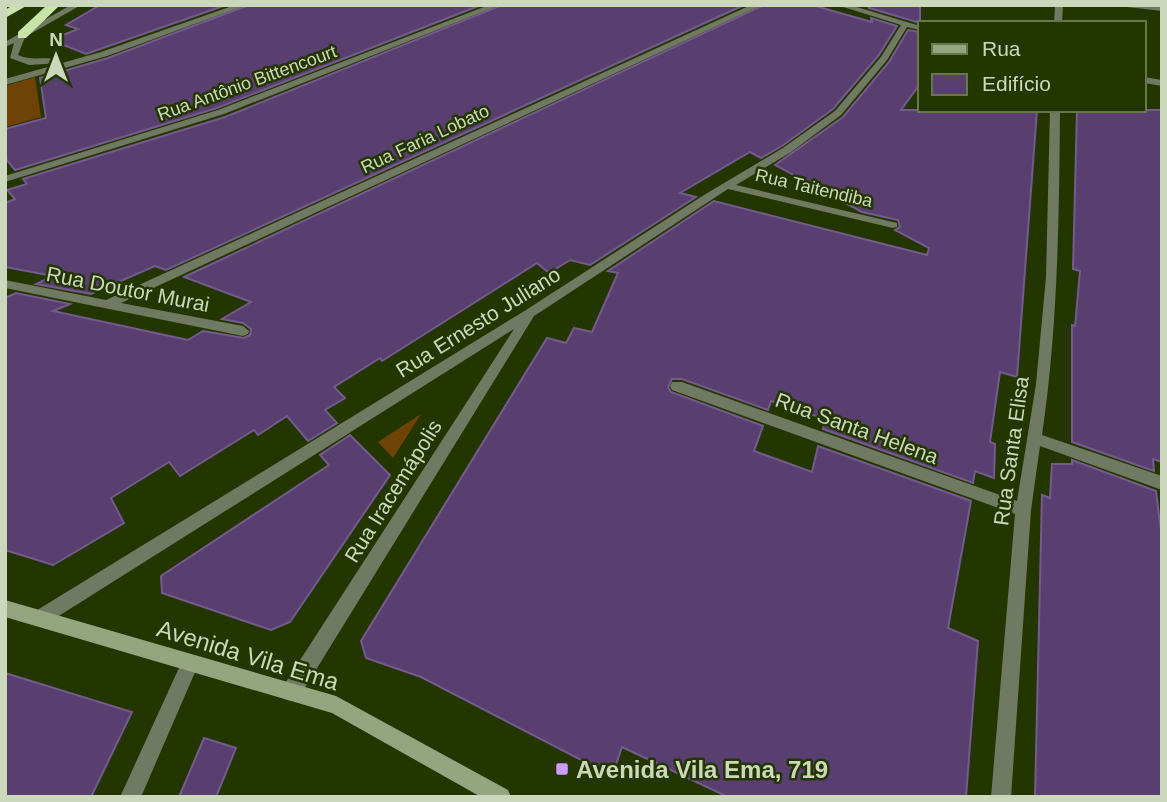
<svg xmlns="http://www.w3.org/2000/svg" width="1167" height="802" viewBox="0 0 1167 802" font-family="Helvetica,sans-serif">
<rect width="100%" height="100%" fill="#243600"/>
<g fill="#6f4306">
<polygon points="35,77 41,117 5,127 5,86"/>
<polygon points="421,414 393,458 378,442"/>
</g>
<g fill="#583f6f" stroke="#745b8d" stroke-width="2">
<polygon points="100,5 226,5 86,54 51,40 78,29 66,25"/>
<polygon points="249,5 481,5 217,108 15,170 5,158 5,129 46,118 40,78 108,58"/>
<polygon points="502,5 744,5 166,270 155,266 91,294 36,284 53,276 5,267 5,203 15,199 7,190 27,184 23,179 225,117"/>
<polygon points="764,5 812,5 872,22 871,18 897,26 879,55 833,109 782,146 761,158 750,152 680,193 696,197 590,265 570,260 549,273 537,263 382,361 380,358 334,387 345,398 325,410 337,423 308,441 287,416 258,435 254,430 180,476 169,462 111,498 124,523 53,565 5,550 5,298 16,293 70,304 53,311 188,340 203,331 244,338 250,335 251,329 243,323 222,319 251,302 184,277"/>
<polygon points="869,5 920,5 920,23 869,8"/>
<polygon points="908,30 920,32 920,84 901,110 1037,110 1017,377 1000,372 990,442 995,444 994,478 975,471 973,483 823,429 825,419 771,401 768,410 682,379 672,379 668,387 671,392 763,426 754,451 812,472 818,446 971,501 948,628 978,641 966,797 728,797 622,747 612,776 421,677 366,658 361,641 547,338 566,343 574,328 592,332 618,273 608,271 714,201 927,255 929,248 895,230 900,227 898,220 862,212 775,165 843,117 889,62"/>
<polygon points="1077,110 1162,110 1162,462 1153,459 1154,471 1072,442 1072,325 1075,326 1080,271 1073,269"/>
<polygon points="350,435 390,475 290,622 271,630 162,593 161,576 329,465 320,455"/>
<polygon points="1072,460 1156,491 1162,539 1162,797 1035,797 1042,495 1050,498 1052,464 1072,464"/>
<polygon points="5,673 132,712 91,797 5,797"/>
<polygon points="204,738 236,748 216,797 179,797"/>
</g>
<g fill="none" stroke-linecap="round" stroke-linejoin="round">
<g fill="#707a63" fill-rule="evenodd">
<path d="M71,5H81L25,37L18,55C32,62 49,55 62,61L61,63L29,65L10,58L14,43L5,47V42Z"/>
<polygon points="235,5 247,5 107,56 5,85 5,79 101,52"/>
<polygon points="489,5 500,5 224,114 5,182 5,176 218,110"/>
<polygon points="751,5 762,5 121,303 243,326 249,331 248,334 243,336 5,288 5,280 106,300"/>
<polygon points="837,5 850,5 920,26 920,30 907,27 887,60 841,115 791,152 736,185 897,223 897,227 893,228 728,189 534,316 298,699 291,701 284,699 282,692 284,685 514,329 46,624 40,627 34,624 31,618 34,612 526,310 704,195 783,148 835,111 881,57 901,25"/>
<polygon points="1055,5 1063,5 1062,23 1054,23"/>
<polygon points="1123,5 1162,7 1162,11 1127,7"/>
<polygon points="1144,77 1162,80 1162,86 1144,83"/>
<path d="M1050,110H1060C1059,219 1058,327 1042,435L1162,476V490L1040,446L1031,510L1011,797H991L1015,514L672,390L670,386L672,382H682L1017,501L1036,384L1046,277Z"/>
<polygon points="190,654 196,657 199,663 141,797 120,797 184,657"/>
</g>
<polygon fill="#94a580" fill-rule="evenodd" points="5,600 336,696 508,790 511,797 481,797 332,713 5,617"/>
<g fill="#cae3a9" fill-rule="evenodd">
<polygon points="13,5 28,5 5,18 5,10"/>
<polygon points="47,5 60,5 26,38 18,38 18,32"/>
</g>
</g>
<rect fill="#d09dff" stroke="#243600" stroke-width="2.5" x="555" y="762" width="14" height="14" rx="3.5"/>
<g text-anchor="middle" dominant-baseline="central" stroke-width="5" stroke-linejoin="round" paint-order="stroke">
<g font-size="18" fill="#cbd8bb" stroke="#243600">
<text transform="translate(247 83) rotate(-20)">Rua Antônio Bittencourt</text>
<text transform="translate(425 139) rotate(-25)">Rua Faria Lobato</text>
<text transform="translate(814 188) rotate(13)">Rua Taitendiba</text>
</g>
<g font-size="21" fill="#cbd8bb" stroke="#243600">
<text transform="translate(128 289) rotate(11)">Rua Doutor Murai</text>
<text transform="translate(478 322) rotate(-32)">Rua Ernesto Juliano</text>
<text transform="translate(857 428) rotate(20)">Rua Santa Helena</text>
<text transform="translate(1011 451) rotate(-82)">Rua Santa Elisa</text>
<text transform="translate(393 491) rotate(-58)">Rua Iracemápolis</text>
</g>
<g font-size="24" fill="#cbd8bb" stroke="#243600">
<text transform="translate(248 655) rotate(17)">Avenida Vila Ema</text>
</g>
<g font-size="24" font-weight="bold" fill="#cbd8bb" stroke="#243600" text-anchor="start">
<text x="576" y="769">Avenida Vila Ema, 719</text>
</g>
</g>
<rect width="1167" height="802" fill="none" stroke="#cbd8bb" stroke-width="14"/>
<rect x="918" y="21" width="228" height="91" fill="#243600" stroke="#67774b" stroke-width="2"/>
<rect x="932" y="44" width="35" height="10" fill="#94a580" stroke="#67774b" stroke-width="2"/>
<text x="982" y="56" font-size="21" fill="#cbd8bb">Rua</text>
<rect x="932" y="74" width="35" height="21" fill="#583f6f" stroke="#67774b" stroke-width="2"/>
<text x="982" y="91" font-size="21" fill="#cbd8bb">Edifício</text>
<g transform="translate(56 56)" stroke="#243600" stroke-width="5" paint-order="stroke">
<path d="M0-5L12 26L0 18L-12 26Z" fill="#cbd8bb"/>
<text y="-10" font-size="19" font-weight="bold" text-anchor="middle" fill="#cbd8bb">N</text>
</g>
</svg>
